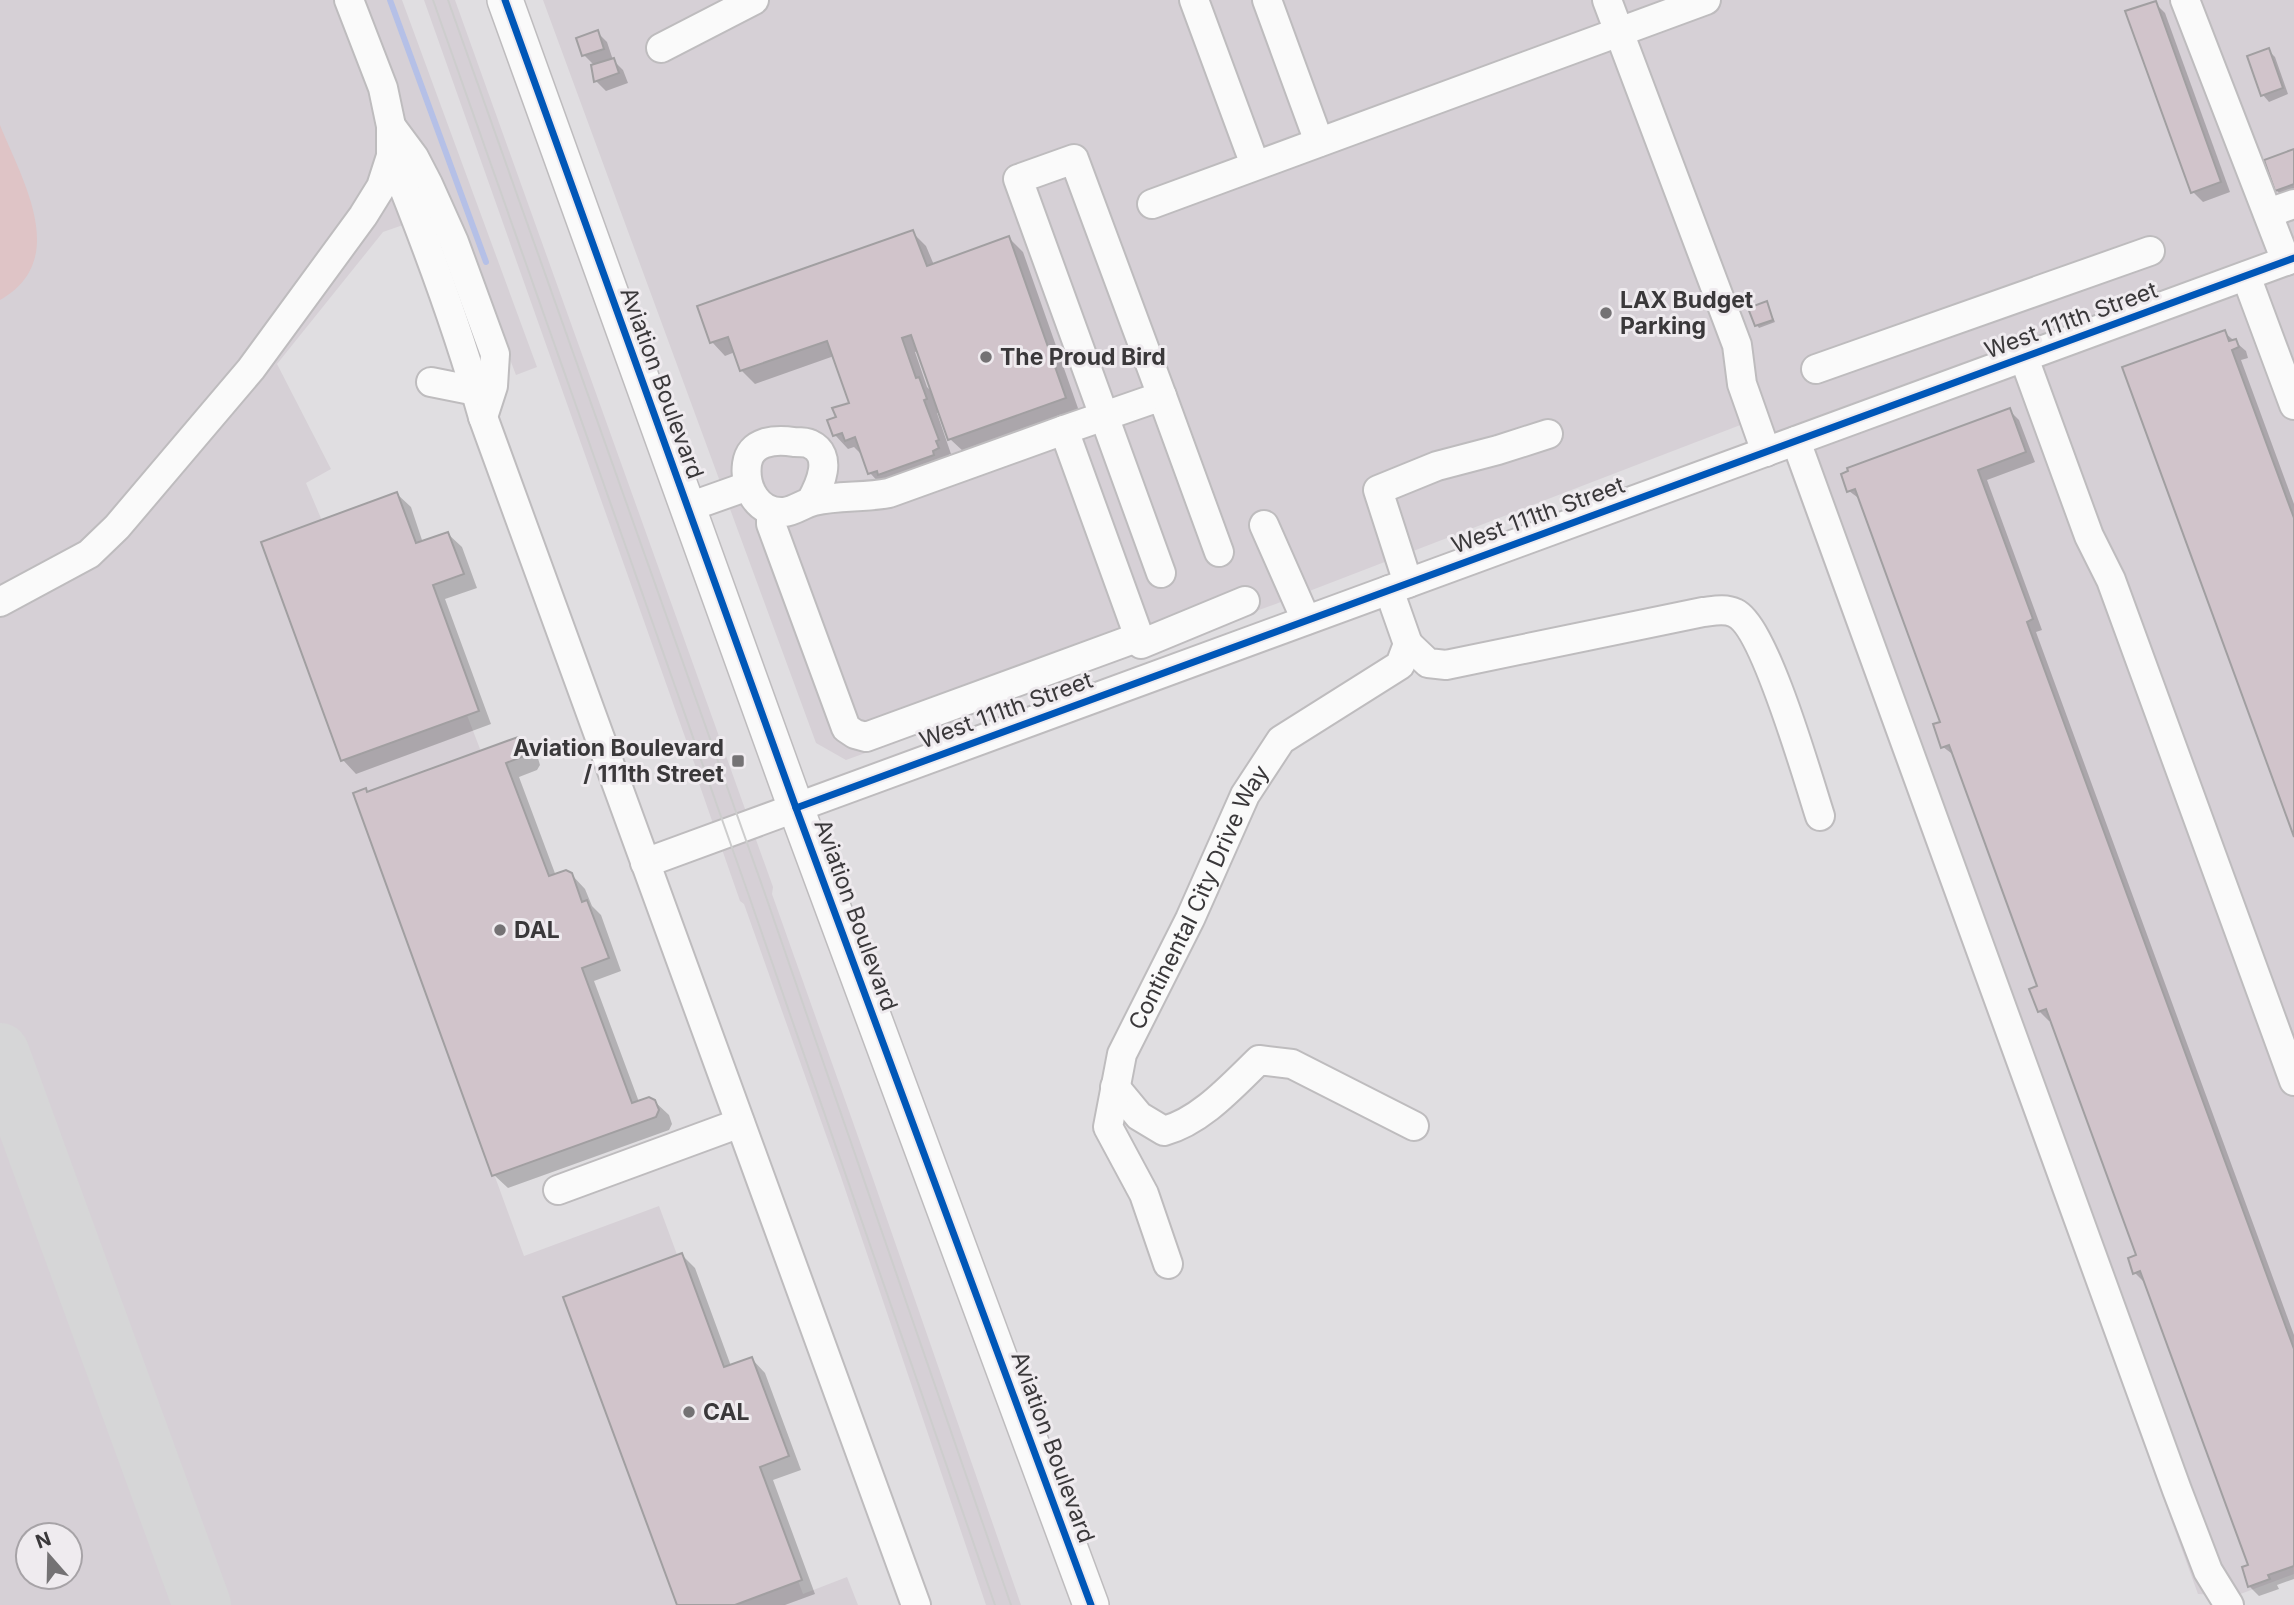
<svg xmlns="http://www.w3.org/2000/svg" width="2294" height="1605" viewBox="0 0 2294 1605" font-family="Inter,sans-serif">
<rect width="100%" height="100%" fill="#e0dee1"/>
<g fill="#d6d0d6" fill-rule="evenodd">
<path d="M0,0H402L537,367L516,375L455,216L412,231L403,225L383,232L277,364L331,469L306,483L323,523L385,501L485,762L360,807L524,1256L659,1206L803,1594L847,1577L858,1605H0ZM28,1535H70V1577H28Z"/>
<polygon points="424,0 455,0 773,887 772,894 872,1176 1021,1605 986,1605 841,1177 744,904 740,901 694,769 696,768"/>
<polygon points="543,0 2294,0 2294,1574 2235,1596 2198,1594 1769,414 1273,605 846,760 816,743"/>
</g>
<path fill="#dfc4c6" d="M0,125C22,180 71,260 0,300Z"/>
<g fill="#0003" fill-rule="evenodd">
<polygon points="2155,3 2165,13 2230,192 2203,202 2193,192"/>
<polygon points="597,32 607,42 613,60 623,70 628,83 606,91 596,81 597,77 593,64 584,55 578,39"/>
<polygon points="2268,50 2275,57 2288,94 2269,102 2263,95"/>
<polygon points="2294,151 2294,197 2286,200 2276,190"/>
<path d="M912,232L926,246L934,265L1009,238L1023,252L1079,411L964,452L950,439L940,412L937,413L951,454H949L952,462L883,487L870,473L862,453H860L854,447L848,449L835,435L838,418L851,404L834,356L755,384L741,370L735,352L725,356L712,342ZM919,351L934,394L927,387L915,352Z"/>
<polygon points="1766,303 1775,322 1759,328 1757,325"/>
<polygon points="2224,332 2246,351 2248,358 2241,360 2294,504 2294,832"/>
<polygon points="2009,410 2019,420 2035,462 1987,480 2042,630 2036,632 2294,1335 2294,1579 2277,1585 2279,1589 2259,1596 2249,1586 2250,1566 2145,1283 2135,1273 2138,1256 2052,1020 2049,1021 2039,1011 2040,987 1955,756 1943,747 1942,723 1861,500 1849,491"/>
<polygon points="397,494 411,507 423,543 448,534 462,547 477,588 445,599 491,724 356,774 343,760"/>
<polygon points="522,741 537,755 540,765 537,770 519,777 556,876 571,874 585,889 592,906 601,915 621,971 594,981 639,1102 654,1101 669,1115 672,1124 669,1130 508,1188 494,1175 366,790 369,794"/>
<polygon points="682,1255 695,1268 731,1366 752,1359 765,1373 801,1470 773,1480 815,1594 785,1605 679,1605"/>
</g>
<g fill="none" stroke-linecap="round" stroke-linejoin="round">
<polyline stroke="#b5c0e7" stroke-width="6" points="390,0 486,262"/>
<polyline stroke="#d6d6d7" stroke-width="58" points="0,1052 202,1605"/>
</g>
<g fill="#d1c4cb" stroke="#a19fa1" stroke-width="2">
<polygon points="2156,1 2221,182 2191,193 2125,11"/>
<polygon points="598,30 604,49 582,56 576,38"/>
<polygon points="2269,48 2283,88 2261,96 2247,56"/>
<polygon points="614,58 619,73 594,82 591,65"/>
<polygon points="2294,149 2294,184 2275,191 2264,160"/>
<polygon points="913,230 927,266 1009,236 1066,398 948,440 911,335 902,338 916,378 919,377 927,399 924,400 939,440 936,441 939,448 933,451 934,455 878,475 877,471 868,474 855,437 845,441 842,433 833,436 827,420 836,417 832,408 849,403 827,341 740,371 728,337 710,343 697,306"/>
<polygon points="1767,301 1773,320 1755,326 1748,308"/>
<polygon points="2225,330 2229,341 2236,339 2239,347 2232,350 2294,518 2294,837 2122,367"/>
<polygon points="2010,408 2026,452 1978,470 2033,619 2027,622 2294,1349 2294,1566 2268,1575 2270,1579 2248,1587 2242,1567 2248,1565 2140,1271 2133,1274 2128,1258 2136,1255 2046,1009 2038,1012 2029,989 2037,986 1949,745 1941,748 1933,724 1940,722 1855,489 1847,492 1841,474 1848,471 1847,468"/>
<polygon points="397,492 416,543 448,532 464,574 433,585 479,711 341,761 261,542"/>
<polygon points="518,737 523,740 527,750 524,756 506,763 549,876 566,870 572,873 582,902 587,900 609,958 582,968 632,1103 649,1097 655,1100 659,1110 656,1117 492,1176 353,793 366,788 367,792"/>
<polygon points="682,1253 724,1367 752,1357 789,1456 760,1467 802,1580 735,1605 677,1605 563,1297"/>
</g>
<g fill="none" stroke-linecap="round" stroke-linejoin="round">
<g stroke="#bebcbe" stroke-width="32">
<g id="minor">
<polyline points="1194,0 1255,165"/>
<polyline points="1267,0 1319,142"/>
<polyline points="1607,0 1737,345 1742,384 1766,452"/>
<polyline points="2185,0 2286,261"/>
<polyline points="661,48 754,0"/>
<polyline points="391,126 414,157 428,184 454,242 495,354 493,386 483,417"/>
<path d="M391,156C426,242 458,328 483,417L916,1605"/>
<polyline points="1152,204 1706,0"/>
<polyline points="2268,213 2294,204"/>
<polyline points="2246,276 2294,405"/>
<polyline points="2024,358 2089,536 2111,580 2294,1081"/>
<polyline points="1816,369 2150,251"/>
<polyline points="431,382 476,391"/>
<polyline points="1064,430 1162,396 1219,552"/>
<polyline points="1796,441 2177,1490 2208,1571 2229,1605"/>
<polyline points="686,508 748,486"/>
<path d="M771,511V524L846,728L855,734L866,737L1139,637L1064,430L889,493C864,498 838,495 814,501C804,503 795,511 784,512C758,514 744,488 747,464C750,441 775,439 794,442C799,442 806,442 810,444C834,455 820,485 811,501"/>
<polyline points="1264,525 1306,620"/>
<polyline points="1161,573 1018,179 1074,159 1162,396"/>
<polyline points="1408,583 1378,490 1437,466 1498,450 1548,434"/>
<polyline points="0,602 89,554 117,527 251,369 363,216 381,187 391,156 391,126 383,88 349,0"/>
<polyline points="1141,644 1245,601"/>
<path d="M1408,644L1428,663L1446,665L1703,612C1713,611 1725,608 1735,613C1765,627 1808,779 1820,816"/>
<polyline points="645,863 2294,258"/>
<path d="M1115,1087L1139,1116L1164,1131C1201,1121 1232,1086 1259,1060L1292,1064L1414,1126"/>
<polyline points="558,1190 740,1123"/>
<path id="s1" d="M1168,1264L1144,1194L1108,1127L1122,1054L1190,919L1245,795L1281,740L1400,665L1408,644L1389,590"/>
</g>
</g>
<g stroke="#bebcbe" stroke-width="38">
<polyline id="major" points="505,0 796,808 1091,1605"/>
</g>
<use href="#minor" stroke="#fafafa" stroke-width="28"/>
<use href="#major" stroke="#fafafa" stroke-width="35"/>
<g stroke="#cdcdcd" stroke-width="2">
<polyline points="433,0 749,896 995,1605"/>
<polyline points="448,0 764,891 1011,1605"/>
</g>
<g stroke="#efebef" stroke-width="11">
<g id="cycleway">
<polyline points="505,0 796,808 1091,1605"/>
<polyline points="796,808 2294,258"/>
</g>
</g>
<use href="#cycleway" stroke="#0057b8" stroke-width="7"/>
</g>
<g fill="#747274" stroke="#efebef" stroke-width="2.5">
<circle cx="1606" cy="313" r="7"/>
<circle cx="986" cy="357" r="7"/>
<rect x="731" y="754" width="14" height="14" rx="3.5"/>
<circle cx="500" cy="930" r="7"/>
<circle cx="689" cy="1412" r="7"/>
</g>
<g text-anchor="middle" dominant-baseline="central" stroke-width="6" stroke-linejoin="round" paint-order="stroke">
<g font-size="23" font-weight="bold" fill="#3a383a" stroke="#efebef" text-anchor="start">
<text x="1620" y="300">LAX Budget<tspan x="1620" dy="26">Parking</tspan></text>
<text x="1000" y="357">The Proud Bird</text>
<text x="724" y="748" text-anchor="end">Aviation Boulevard<tspan x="724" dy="26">/ 111th Street</tspan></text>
<text x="514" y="930">DAL</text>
<text x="703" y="1412">CAL</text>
</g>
<g font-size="23" fill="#3a383a" stroke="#efebef">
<text transform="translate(2071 320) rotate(-20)">West 111th Street</text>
<text transform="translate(662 383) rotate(70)">Aviation Boulevard</text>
<text transform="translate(1538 515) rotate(-20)">West 111th Street</text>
<text transform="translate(1006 710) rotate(-20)">West 111th Street</text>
<text stroke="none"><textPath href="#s1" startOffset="399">Continental City Drive Way</textPath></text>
<text transform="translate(856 915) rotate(70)">Aviation Boulevard</text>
<text transform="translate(1053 1447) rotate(70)">Aviation Boulevard</text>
</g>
</g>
<g transform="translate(49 1556) rotate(340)"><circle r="33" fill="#efebef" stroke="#a7a3a7" stroke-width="2"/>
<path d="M0-5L12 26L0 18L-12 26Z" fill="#747274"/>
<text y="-10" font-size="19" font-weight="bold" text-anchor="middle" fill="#3a383a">N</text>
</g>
</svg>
